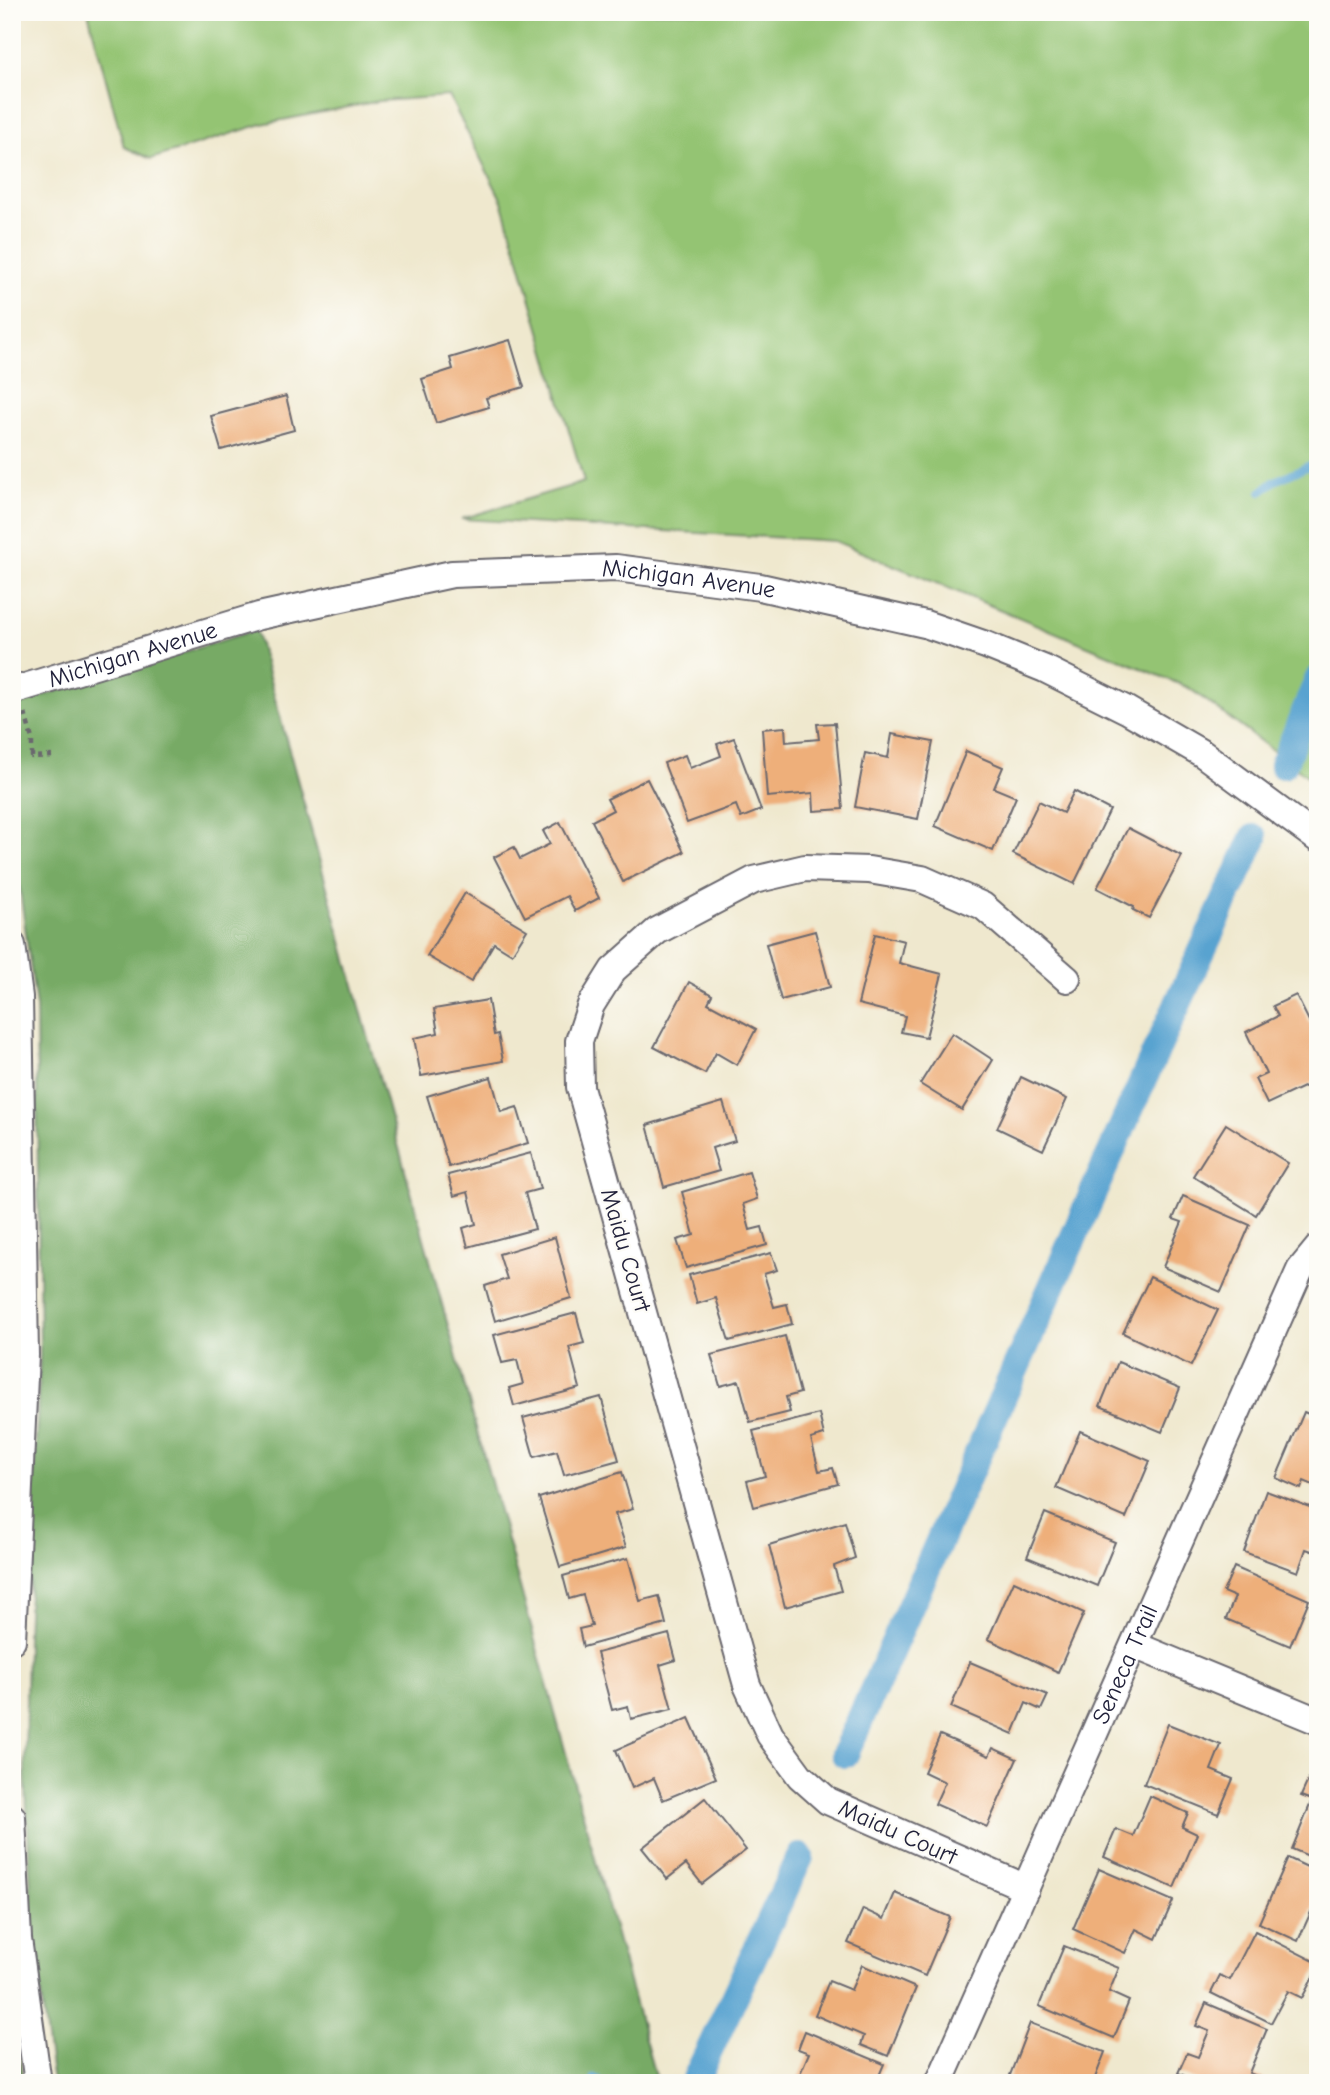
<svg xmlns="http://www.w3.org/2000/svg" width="1330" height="2095" viewBox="0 0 1330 2095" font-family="'Comic Neue',sans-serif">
<rect width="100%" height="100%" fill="#fdfcf7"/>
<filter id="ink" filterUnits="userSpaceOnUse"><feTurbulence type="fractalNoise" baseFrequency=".0143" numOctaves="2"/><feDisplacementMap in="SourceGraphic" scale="14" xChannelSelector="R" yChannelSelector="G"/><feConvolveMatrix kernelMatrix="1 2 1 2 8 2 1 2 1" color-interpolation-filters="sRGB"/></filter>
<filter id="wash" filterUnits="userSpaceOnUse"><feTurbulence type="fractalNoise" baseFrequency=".00686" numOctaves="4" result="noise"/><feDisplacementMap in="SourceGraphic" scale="28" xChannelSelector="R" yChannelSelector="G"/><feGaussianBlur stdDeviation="1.57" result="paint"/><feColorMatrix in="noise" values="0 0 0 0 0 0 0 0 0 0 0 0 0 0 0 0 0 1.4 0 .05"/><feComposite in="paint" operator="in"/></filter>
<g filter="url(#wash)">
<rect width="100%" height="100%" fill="#efe8ce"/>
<polygon fill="#94c473" stroke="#5b7357" stroke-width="2" points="88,12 1318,12 1318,784 1189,688 835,541 461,519 584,482 502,201 449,96 379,101 262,124 151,159 124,147"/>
<g fill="#77aa65" stroke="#4c6650" stroke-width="2">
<polygon points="256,630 657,2083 53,2083 33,1937 25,1769 27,1636 40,1354 36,1007 12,832 12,705"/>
<polygon points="12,2006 23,2083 12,2083"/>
</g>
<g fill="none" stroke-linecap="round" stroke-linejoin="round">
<g stroke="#58a3d0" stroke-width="8">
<polyline points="1261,492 1275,481 1308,466"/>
<polyline points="1054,1262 1061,1266"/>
<polyline points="595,2078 599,2081"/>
</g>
<g stroke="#58a3d0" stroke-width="28">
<polyline points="1283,765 1318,680"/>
<polyline points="845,1754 1151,1062 1254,838"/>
<polyline points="694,2083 800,1857"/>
</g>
</g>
<g id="blocks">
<g fill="#eeaf7a">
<polygon points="510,340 524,387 486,398 489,407 436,423 422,379 453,369 450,358"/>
<polygon points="286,396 294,430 221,450 211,416"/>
<polygon points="835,723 843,809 814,811 813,793 767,797 762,729 785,727 786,742 819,739 817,724"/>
<polygon points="892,734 933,742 918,819 855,807 865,753 888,758"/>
<polygon points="734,738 761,810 741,818 736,805 687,823 664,763 685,755 690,768 721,756 717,744"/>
<polygon points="966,751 1003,767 994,788 1016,797 993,851 935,826"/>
<polygon points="647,779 684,852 623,882 592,821 613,810 607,799"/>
<polygon points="1074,791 1110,810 1074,884 1013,854 1039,801 1063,813"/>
<polygon points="560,822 599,898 575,911 567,896 525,917 494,857 514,847 520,859 550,844 543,831"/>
<polygon points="1128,828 1182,856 1149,918 1133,910 1134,907 1097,888"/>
<polygon points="465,893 527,930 512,954 494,943 471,982 427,956"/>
<polygon points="815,931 830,987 781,1000 766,944"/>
<polygon points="875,934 904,941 899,963 942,974 926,1037 901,1032 905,1016 858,1004"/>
<polygon points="689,982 712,995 708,1003 756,1029 737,1065 716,1053 705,1074 654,1047"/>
<polygon points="1296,995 1318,1039 1318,1080 1267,1104 1255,1079 1266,1074 1246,1032 1278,1016 1273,1006"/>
<polygon points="488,1000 494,1035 498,1034 503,1061 421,1076 414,1038 438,1033 434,1009"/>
<polygon points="952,1033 993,1060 962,1110 920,1084"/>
<polygon points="491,1077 501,1112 517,1107 528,1143 449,1167 427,1096"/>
<polygon points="1021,1077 1067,1099 1043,1150 997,1128"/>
<polygon points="723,1102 735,1141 712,1148 719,1171 664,1187 647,1125"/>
<polygon points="1226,1124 1288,1163 1256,1215 1193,1176"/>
<polygon points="531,1153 540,1189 525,1193 535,1229 468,1247 463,1228 476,1224 468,1192 454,1196 448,1175"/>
<polygon points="749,1172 757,1199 743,1204 750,1230 762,1227 767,1245 686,1268 677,1240 694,1235 682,1192"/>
<polygon points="1183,1196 1250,1225 1221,1292 1163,1267 1182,1222 1173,1219"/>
<polygon points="555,1237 571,1298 495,1321 485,1286 507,1279 499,1254"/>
<polygon points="771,1253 777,1270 764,1274 774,1307 787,1304 792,1324 729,1341 716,1298 697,1304 689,1275"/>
<polygon points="1150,1277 1218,1310 1191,1366 1123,1333"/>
<polygon points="576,1313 584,1343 569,1347 580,1388 514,1406 509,1388 523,1384 517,1360 502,1363 494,1335"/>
<polygon points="785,1336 800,1393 786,1397 790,1412 750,1422 739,1381 720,1386 711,1355"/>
<polygon points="1118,1362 1180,1388 1162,1432 1100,1406"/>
<polygon points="601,1397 619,1460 564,1475 557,1451 534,1457 523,1418"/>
<polygon points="1304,1412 1318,1418 1318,1487 1304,1481 1301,1489 1276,1478"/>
<polygon points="819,1414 824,1435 811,1439 819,1471 833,1468 838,1484 754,1507 747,1481 765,1476 753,1431"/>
<polygon points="1080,1431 1150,1461 1126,1518 1056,1488"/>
<polygon points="622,1472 633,1509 615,1514 626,1547 560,1567 539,1498"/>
<polygon points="1266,1491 1318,1510 1318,1553 1306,1549 1298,1572 1244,1552"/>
<polygon points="1045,1513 1115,1542 1097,1586 1027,1557"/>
<polygon points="845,1522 855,1558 834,1566 841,1591 785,1607 769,1545"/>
<polygon points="628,1558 640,1601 659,1596 666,1624 583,1647 579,1629 592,1626 583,1595 569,1599 563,1576"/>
<polygon points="1234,1567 1309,1600 1290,1646 1226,1619 1235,1597 1223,1592"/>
<polygon points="1014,1581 1084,1613 1058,1672 988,1639"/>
<polygon points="669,1634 676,1660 660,1665 672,1709 631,1719 628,1706 612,1710 597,1653"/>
<polygon points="970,1662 1048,1695 1041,1710 1026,1703 1013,1734 951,1707"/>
<polygon points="689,1718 716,1778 663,1800 654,1778 632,1788 616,1750"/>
<polygon points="1168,1724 1221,1745 1211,1770 1233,1779 1218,1814 1144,1784"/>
<polygon points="940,1735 989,1756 993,1748 1017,1759 987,1827 935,1804 945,1782 924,1772"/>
<polygon points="1310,1776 1318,1779 1318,1860 1292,1849 1312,1800 1301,1796"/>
<polygon points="1150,1796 1188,1813 1182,1827 1197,1834 1174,1888 1104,1857 1116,1829 1133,1836"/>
<polygon points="705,1798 746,1850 702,1884 686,1864 667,1879 642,1848"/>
<polygon points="1288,1858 1318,1872 1318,1904 1315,1903 1298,1941 1259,1923"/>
<polygon points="1099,1869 1173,1901 1156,1939 1136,1929 1125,1953 1073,1929"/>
<polygon points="895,1893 950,1917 925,1976 848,1943 863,1909 884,1919"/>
<polygon points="1255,1931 1318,1963 1318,1968 1302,1998 1288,1991 1271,2023 1211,1993 1220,1975 1230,1980"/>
<polygon points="1064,1946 1119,1968 1109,1992 1129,2001 1114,2038 1039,2006"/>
<polygon points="862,1965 916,1988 888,2056 861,2045 864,2036 815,2015 829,1981 851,1990"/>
<polygon points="1206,2003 1267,2029 1249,2073 1267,2080 1266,2083 1202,2083 1178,2073 1187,2053 1198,2057 1209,2031 1196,2026"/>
<polygon points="1030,2023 1105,2052 1093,2083 1007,2083"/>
<polygon points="805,2031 884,2064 876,2083 796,2083 809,2053 798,2049"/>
</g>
</g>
</g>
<g filter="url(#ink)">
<use href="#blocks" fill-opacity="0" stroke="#6a676e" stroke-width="2"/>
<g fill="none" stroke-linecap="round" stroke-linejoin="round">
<g stroke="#6a676e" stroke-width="30">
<g id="minor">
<path id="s1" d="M12,691L259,616L452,574L616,568L760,587L925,624L986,645L1045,669L1127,710L1203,754L1318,839"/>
<polyline points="12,945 19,997 25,1355 12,1640"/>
<polyline points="1134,1645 1318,1721"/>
<polyline points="12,1817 18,1939 38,2083"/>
<polyline points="1026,1888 828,1801 800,1776 770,1735 747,1685 580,1087 579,1041 591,1005 613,970 657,931 754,880 805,868 869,870 922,879 983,906 1067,979"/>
<path id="s2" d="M939,2083L1300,1270L1318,1248"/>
</g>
</g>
<polyline stroke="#6a676e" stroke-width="4.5" stroke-dasharray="5 5" stroke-linecap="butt" points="25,713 32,739 32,757 52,756"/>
<use href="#minor" stroke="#fff" stroke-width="26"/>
</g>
</g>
<g text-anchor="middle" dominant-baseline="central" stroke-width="5" stroke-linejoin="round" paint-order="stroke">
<g font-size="24" fill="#22223b" stroke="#fdfcf7">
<text stroke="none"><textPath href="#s1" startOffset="693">Michigan Avenue</textPath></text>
<text stroke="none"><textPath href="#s1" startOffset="126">Michigan Avenue</textPath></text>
<text transform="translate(626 1250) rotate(74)">Maidu Court</text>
<text stroke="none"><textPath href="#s2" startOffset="458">Seneca Trail</textPath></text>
<text transform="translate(898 1832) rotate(24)">Maidu Court</text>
</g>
</g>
<rect width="1330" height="2095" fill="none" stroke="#fdfcf7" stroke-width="42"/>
</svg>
